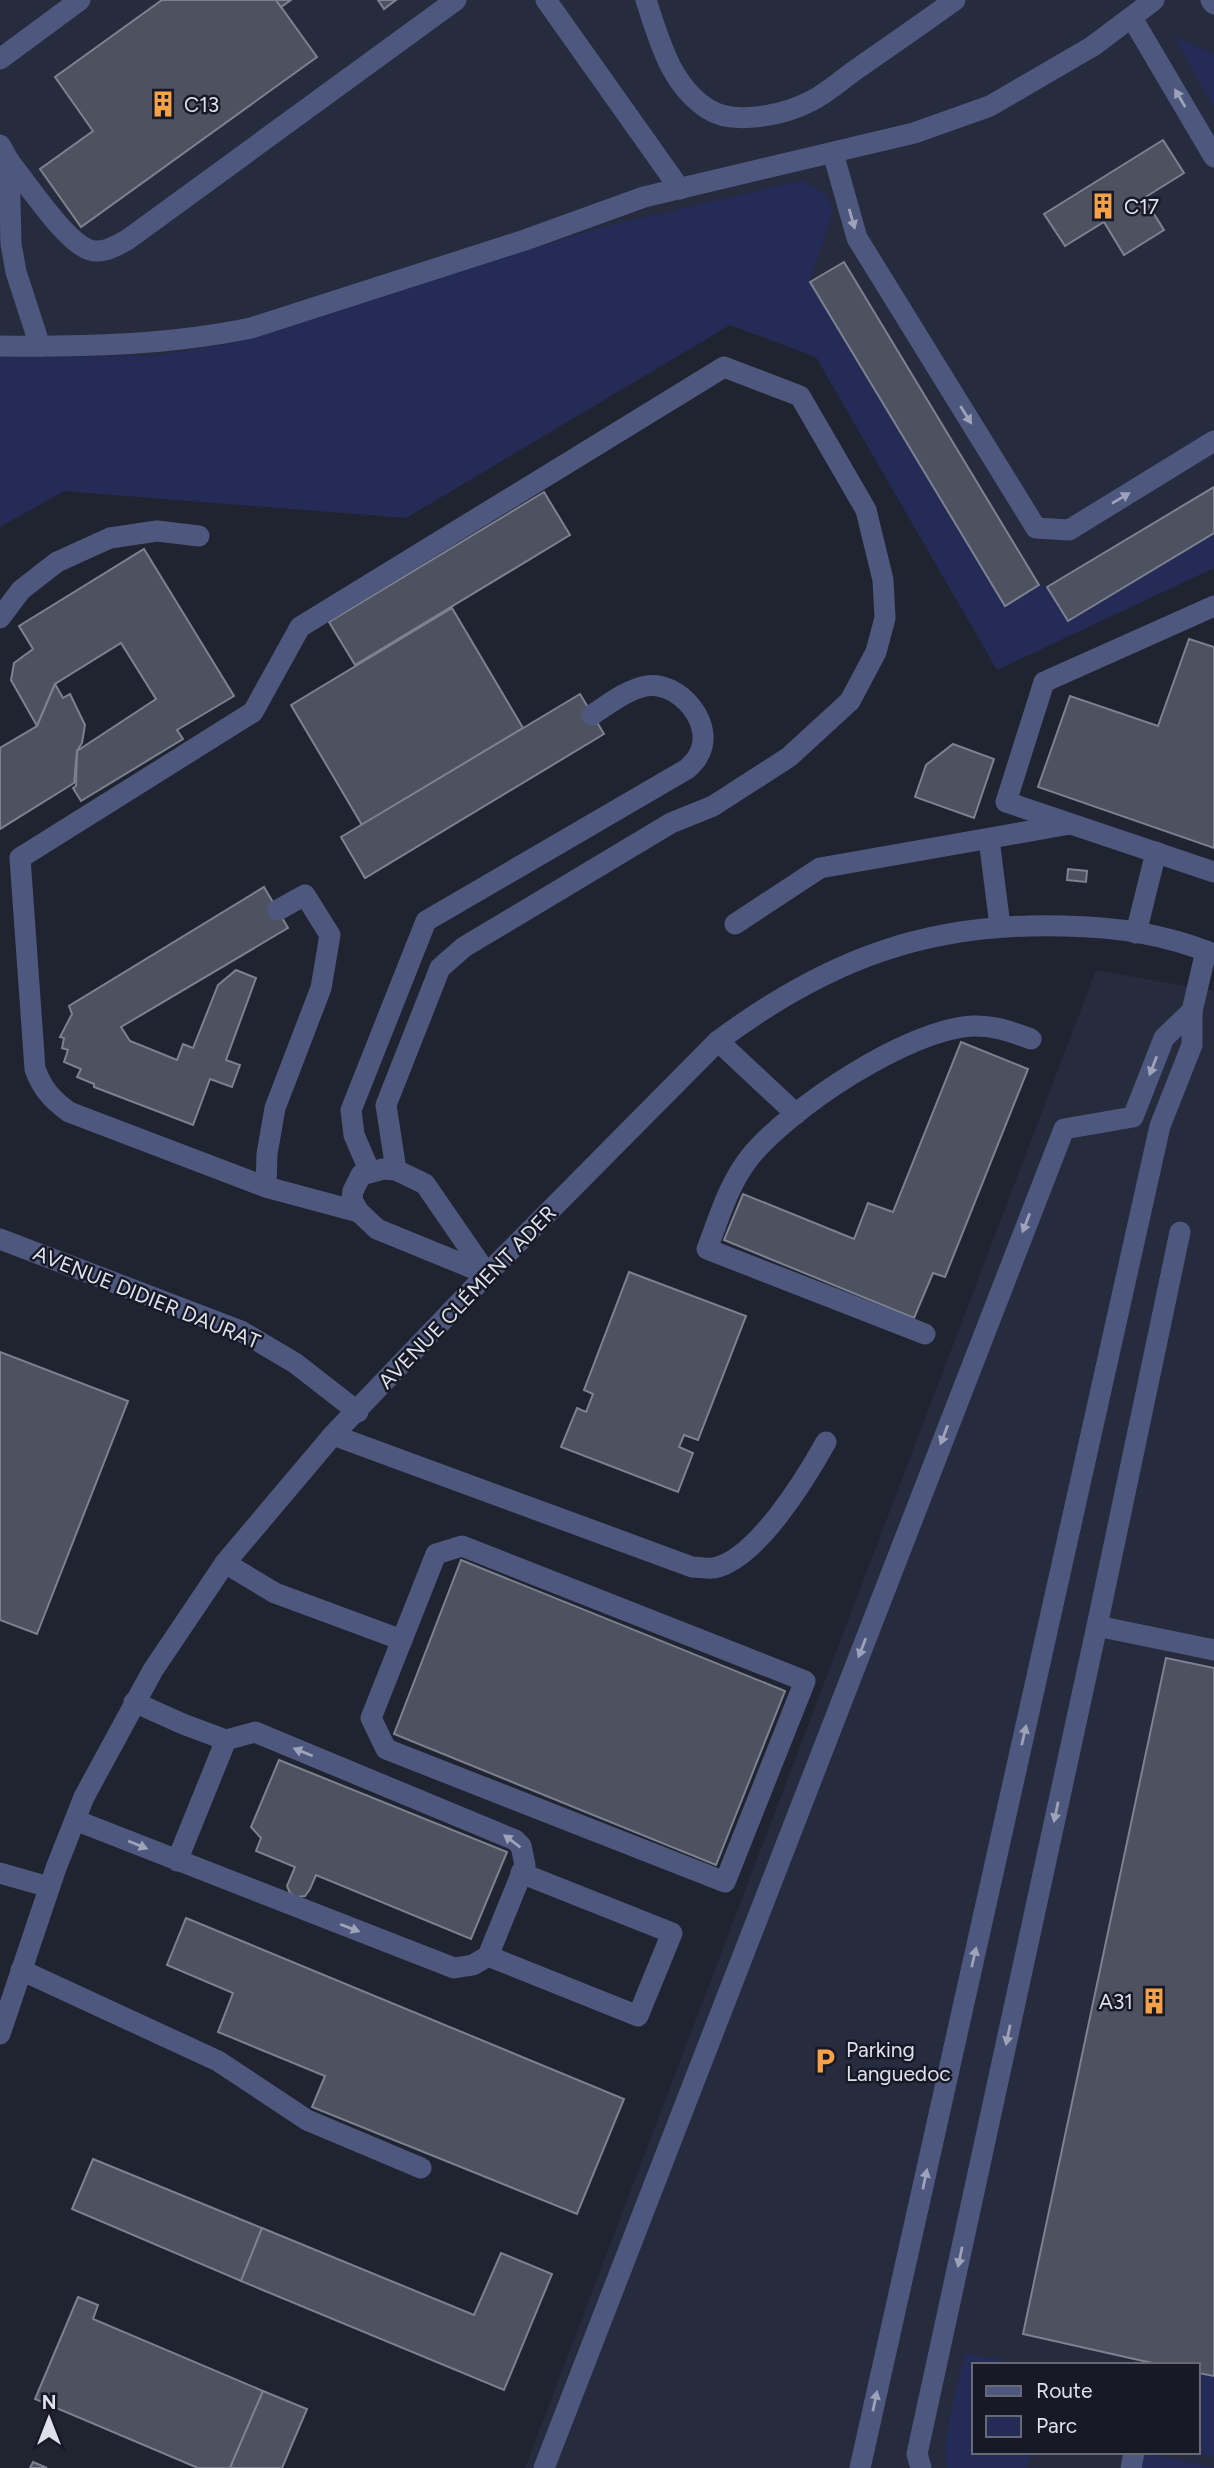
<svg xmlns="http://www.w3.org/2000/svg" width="1214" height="2468" viewBox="0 0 1214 2468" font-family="Figtree,sans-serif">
<rect width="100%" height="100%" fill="#202430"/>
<g fill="#262b3d" fill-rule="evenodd">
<polygon points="0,0 1214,0 1214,568 997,670 816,357 730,325 406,518 64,491 0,527"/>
<path d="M1096,970L1214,991V2468H525ZM974,2365H1198V2452H974Z"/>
</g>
<g fill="#232b56">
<polygon points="1173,36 1214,54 1214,108"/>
<polygon points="803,180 828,196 832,212 810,282 1005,605 1039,585 1047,587 1068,621 1214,533 1214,568 997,670 816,357 730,325 406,518 64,491 0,527 0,357 153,356 229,344 595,229"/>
<path d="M965,2353L1007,2362L1006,2365H974V2452H1031L1027,2468H947C940,2442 959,2382 965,2353Z"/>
<polygon points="1198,2373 1214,2376 1214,2457 1191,2452 1198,2452"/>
<polygon points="1139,2452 1214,2467 1214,2468 1136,2468"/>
</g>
<g fill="#4d5160" stroke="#7d8190" stroke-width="2">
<polygon points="162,0 276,0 317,57 81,227 40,169 93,131 55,77"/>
<polygon points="276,0 291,0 281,7"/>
<polygon points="378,0 396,0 384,9"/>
<polygon points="1163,140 1184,173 1144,198 1164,230 1124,255 1104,222 1065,246 1044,214"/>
<polygon points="844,262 1039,585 1005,606 810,282"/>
<polygon points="1214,487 1214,533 1068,621 1047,587"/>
<polygon points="544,492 570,535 355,665 329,622"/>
<polygon points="144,549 234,696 177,730 183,739 81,801 73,788 76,786 77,751 156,699 121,643 55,684 37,726 11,680 14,663 33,649 19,626"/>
<polygon points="452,608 523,728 362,825 291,705"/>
<polygon points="1189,639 1214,647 1214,848 1038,787 1070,696 1158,726"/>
<polygon points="55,684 63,698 70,694 85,725 82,743 77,751 74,783 0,829 0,748 37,726"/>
<polygon points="580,694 604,734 365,878 341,837"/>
<polygon points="953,744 994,759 974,818 915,797 926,765"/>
<polygon points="1068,869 1087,871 1086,882 1067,880"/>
<polygon points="264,887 288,928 121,1027 130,1041 177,1060 183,1044 193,1048 218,985 236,970 256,978 226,1060 240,1065 232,1087 210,1079 193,1125 94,1087 94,1084 77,1077 81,1069 64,1062 68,1050 62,1048 64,1038 60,1037 72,1014 69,1006"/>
<polygon points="961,1042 1028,1069 945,1277 933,1273 914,1318 724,1240 743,1194 854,1239 868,1203 893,1212"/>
<polygon points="629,1272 746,1316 698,1440 684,1435 679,1447 693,1453 678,1492 561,1447 577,1408 586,1412 593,1394 584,1390"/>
<polygon points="0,1352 128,1401 37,1634 0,1620"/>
<polygon points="461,1560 785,1691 716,1865 394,1734"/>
<polygon points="1166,1658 1214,1668 1214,2376 1198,2373 1198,2365 1161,2365 1023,2334"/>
<polygon points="279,1760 507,1852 471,1939 316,1875 310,1889 305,1896 297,1897 290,1893 287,1886 295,1867 256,1851 261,1838 251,1827"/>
<polygon points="186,1918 624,2099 577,2214 312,2107 325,2076 218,2032 233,1993 167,1965"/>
<polygon points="93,2159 262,2228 241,2281 72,2209"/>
<polygon points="262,2228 474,2315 501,2253 552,2274 504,2390 241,2281"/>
<polygon points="78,2297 98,2305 93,2319 263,2391 230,2468 198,2468 35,2399"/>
<polygon points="263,2391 307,2409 282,2468 230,2468"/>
<polygon points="33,2462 47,2468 30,2468"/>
</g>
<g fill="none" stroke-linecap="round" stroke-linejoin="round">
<g stroke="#4e587e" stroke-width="21">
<polyline points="546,0 680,189"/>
<path d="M646,0C659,39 670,85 708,109C733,126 785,115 811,101C826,94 840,81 854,71C888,47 922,24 955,0"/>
<polyline points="1211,0 1214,4"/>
<polyline points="1132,18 1214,157"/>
<polyline points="0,59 80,0"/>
<polyline points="0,145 9,161 11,244 16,272 40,346"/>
<polyline points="833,153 857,238 1036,528 1069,530 1214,441"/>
<path d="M9,161C26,182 66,243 90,250C103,254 116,246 127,240L456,0"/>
<path d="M0,346C84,347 169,345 251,328L525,240L644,197L914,133L990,106L1093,46L1154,0"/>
<polyline points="1214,606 1044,682 1006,802 1214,872"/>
<polyline points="0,618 21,590 57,562 110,538 157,531 199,536"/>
<polyline points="989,839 1000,926"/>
<polyline points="735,924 820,868 1070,824"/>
<polyline points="1136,933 1156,852"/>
<polyline points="718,1041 796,1114"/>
<polygon points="383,1169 396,1170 425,1184 487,1274 377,1229 359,1212 352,1200 353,1191 361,1175"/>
<path d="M370,1172L354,1135L351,1110L426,921L687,769C691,765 696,761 698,756C717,725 679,680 646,686C626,690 609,704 592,715"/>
<polyline points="266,1187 267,1154 275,1108 321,988 330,935 305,895 278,910"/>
<path d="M359,1212L266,1187L69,1112C51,1099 42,1088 35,1069L20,858L253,712L300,627L724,367L800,396L866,510L883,580L885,618L876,652L850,701L789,757L713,806L671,823L464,947L440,968L386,1105L396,1170"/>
<polyline points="1180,1232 1097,1626 1214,1650"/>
<polyline points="0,1239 241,1331 295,1363 358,1412"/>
<path d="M925,1334L707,1249C719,1218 729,1183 750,1157C791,1107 908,1029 973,1026C994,1025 1012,1032 1031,1039"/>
<path d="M333,1435L692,1567C699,1567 708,1569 714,1568C757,1559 806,1478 826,1442"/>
<polygon points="462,1546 805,1681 725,1882 386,1749 371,1718 436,1554"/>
<polyline points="225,1563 275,1593 402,1640"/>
<polyline points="75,1820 454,1968 473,1965 488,1956 525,1865 521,1846 515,1840 255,1732 226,1740 183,1724 134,1702"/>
<polyline points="177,1861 226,1740"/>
<polyline points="0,1873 49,1887"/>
<polyline points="488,1956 638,2016 672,1933 521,1873"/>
<polyline points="21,1970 218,2061 307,2120 421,2168"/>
<path d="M0,2034L56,1868L84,1797L153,1670L225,1563L333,1435L487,1274L718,1041C827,960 927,922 1064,926C1117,927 1164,934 1214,954"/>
<polyline points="544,2468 1064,1129 1133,1117 1164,1038 1192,1011"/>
<polyline points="860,2468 1160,1126 1192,1045 1192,1011 1206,951"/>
<polyline points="921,2468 917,2454 1097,1626"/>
<polyline points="1131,2468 1134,2452"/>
</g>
</g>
<defs><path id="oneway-solid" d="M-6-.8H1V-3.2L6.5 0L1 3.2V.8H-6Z" transform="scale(1.75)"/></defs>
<g fill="#9ea3b9">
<use href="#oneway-solid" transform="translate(1180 98) rotate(-120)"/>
<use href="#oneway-solid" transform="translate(852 219) rotate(74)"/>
<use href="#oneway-solid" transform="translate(966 415) rotate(58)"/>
<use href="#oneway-solid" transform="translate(1121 498) rotate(-31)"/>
<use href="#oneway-solid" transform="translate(1153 1066) rotate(111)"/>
<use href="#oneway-solid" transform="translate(1026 1223) rotate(111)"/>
<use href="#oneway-solid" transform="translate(944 1435) rotate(111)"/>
<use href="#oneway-solid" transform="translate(862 1648) rotate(111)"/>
<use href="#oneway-solid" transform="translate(1024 1735) rotate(-77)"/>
<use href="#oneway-solid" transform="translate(303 1752) rotate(-158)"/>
<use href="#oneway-solid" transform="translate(1056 1812) rotate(102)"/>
<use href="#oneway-solid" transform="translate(512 1841) rotate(-143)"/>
<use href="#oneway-solid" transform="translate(138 1845) rotate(22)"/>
<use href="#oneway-solid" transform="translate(350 1928) rotate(21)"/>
<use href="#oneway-solid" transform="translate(974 1957) rotate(-77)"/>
<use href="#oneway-solid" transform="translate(1008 2035) rotate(102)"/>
<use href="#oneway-solid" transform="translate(925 2179) rotate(-78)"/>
<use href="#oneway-solid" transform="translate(960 2257) rotate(102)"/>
<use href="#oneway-solid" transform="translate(875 2401) rotate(-78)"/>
</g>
<defs>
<g id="building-bare" transform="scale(2.1)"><path d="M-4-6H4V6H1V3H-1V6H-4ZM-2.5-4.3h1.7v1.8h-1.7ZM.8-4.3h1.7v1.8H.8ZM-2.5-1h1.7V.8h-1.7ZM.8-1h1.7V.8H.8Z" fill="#f7a149" stroke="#171a26" stroke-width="2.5" paint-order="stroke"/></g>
<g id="parking-bare" transform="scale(2.1)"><path d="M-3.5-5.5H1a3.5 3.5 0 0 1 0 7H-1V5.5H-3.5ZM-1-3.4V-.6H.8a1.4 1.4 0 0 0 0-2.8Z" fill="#f7a149" stroke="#171a26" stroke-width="2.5" paint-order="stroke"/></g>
</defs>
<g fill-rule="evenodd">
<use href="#building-bare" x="163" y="104"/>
<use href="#building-bare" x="1103" y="206"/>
<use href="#building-bare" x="1154" y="2001"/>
<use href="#parking-bare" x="825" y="2061"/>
</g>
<g text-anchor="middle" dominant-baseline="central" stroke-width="5" stroke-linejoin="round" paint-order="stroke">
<g font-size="21" fill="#dfe1ea" stroke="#171a26" text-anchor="start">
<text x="184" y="104">C13</text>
<text x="1124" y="206">C17</text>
<text x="1133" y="2001" text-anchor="end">A31</text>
<text x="846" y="2049">Parking<tspan x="846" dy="24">Languedoc</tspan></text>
</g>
<g font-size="21" fill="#dfe1ea" stroke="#171a26">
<text transform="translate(147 1297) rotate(22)">AVENUE DIDIER DAURAT</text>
<text transform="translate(467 1297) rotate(-46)">AVENUE CLÉMENT ADER</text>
</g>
</g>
<rect x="972" y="2363" width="228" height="91" fill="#171a26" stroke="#676a74" stroke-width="2"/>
<rect x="986" y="2386" width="35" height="10" fill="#4e587e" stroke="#676a74" stroke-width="2"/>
<text x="1036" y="2398" font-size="21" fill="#dfe1ea">Route</text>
<rect x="986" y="2416" width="35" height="21" fill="#232b56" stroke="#676a74" stroke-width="2"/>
<text x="1036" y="2433" font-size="21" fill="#dfe1ea">Parc</text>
<g transform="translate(49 2419)" stroke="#171a26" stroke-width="5" paint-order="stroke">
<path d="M0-5L12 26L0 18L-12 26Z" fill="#dfe1ea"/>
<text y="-10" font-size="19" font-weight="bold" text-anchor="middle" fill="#dfe1ea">N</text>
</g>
</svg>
